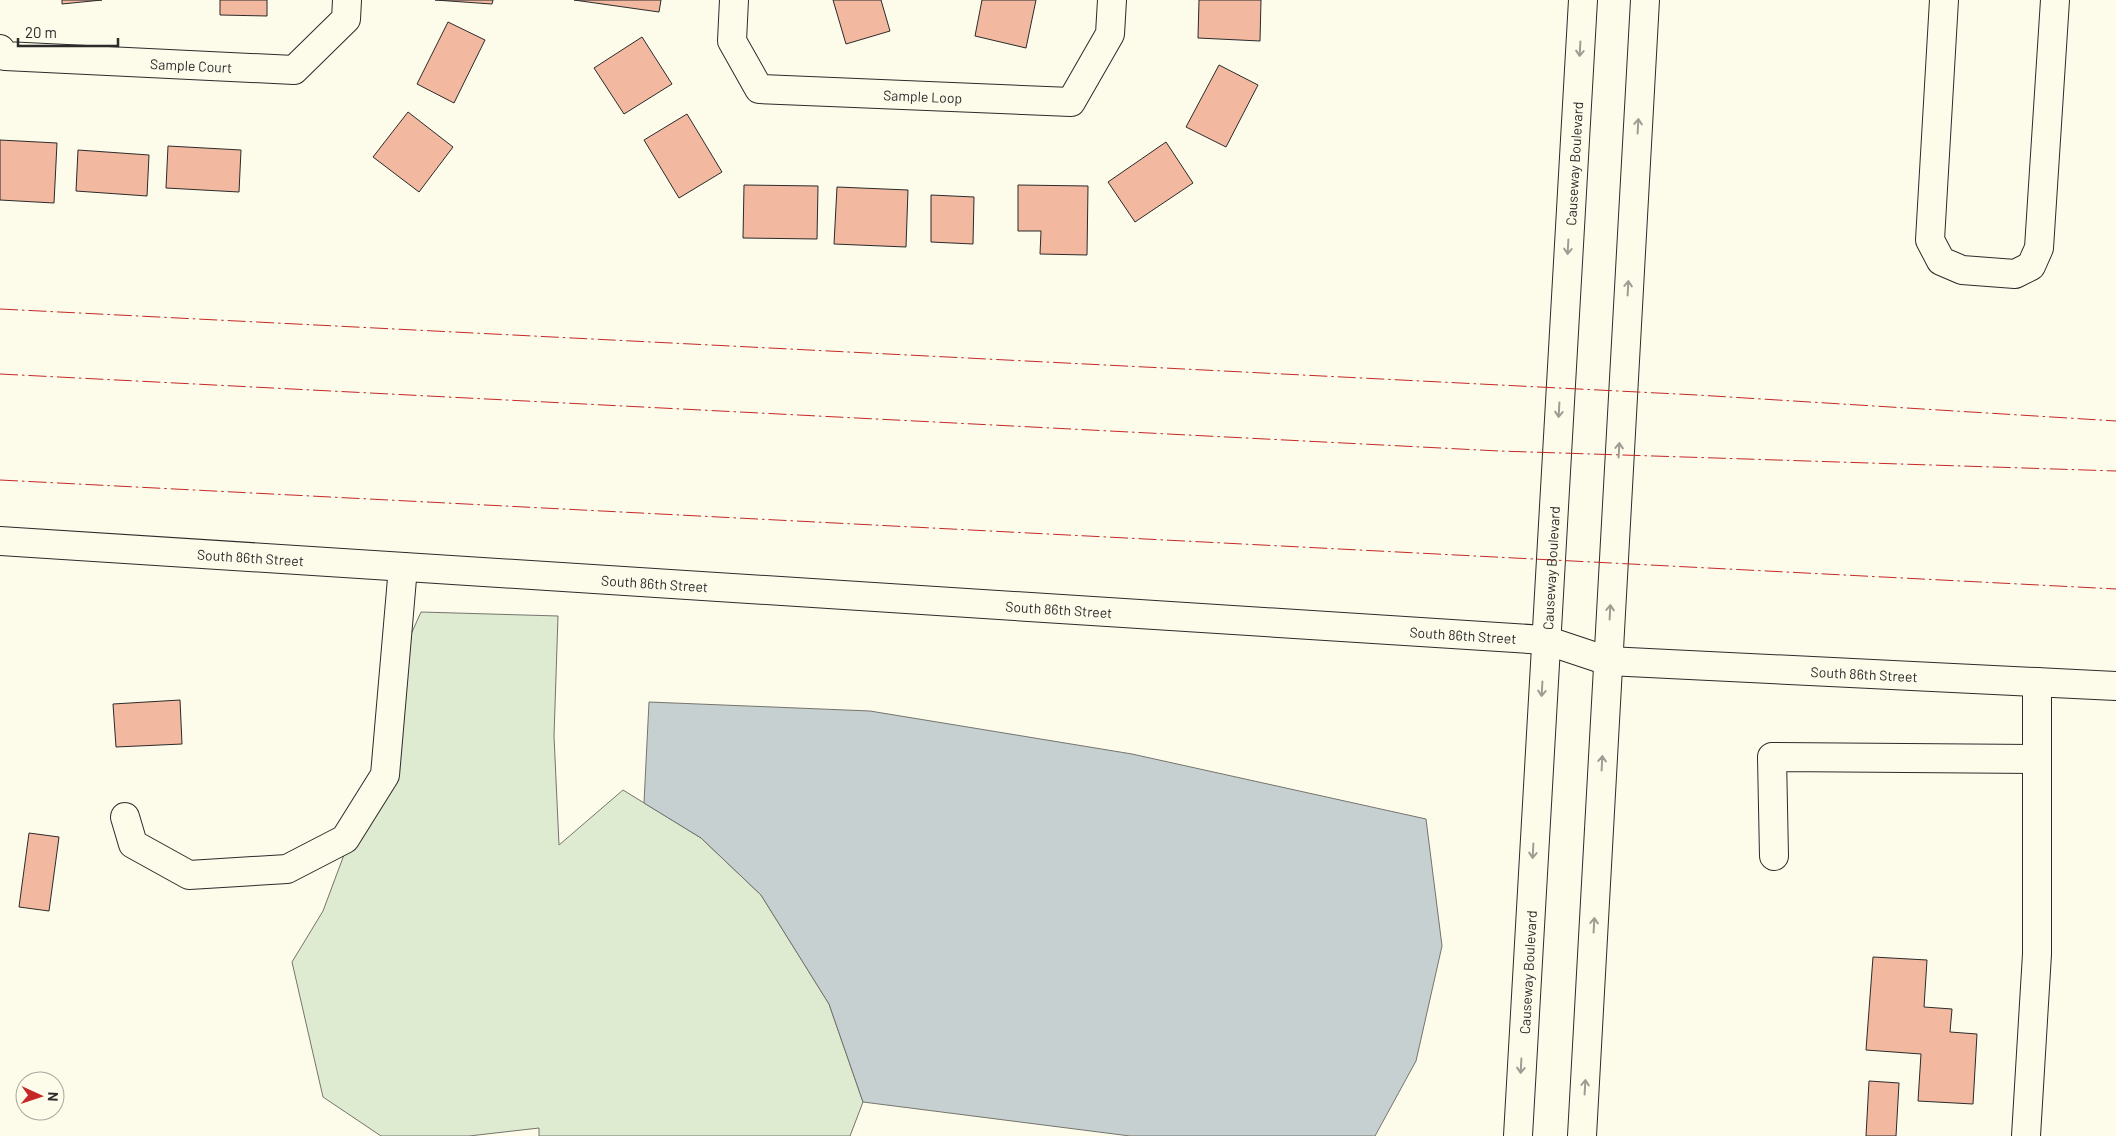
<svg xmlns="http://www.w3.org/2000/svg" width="2116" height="1136" viewBox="0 0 2116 1136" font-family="Barlow,sans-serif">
<rect width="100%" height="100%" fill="#fdfbea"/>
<polygon fill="#deebd1" stroke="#74746e" points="421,612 558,616 554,736 559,845 623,790 701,838 761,895 829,1004 863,1102 850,1136 539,1136 539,1128 469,1136 381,1136 323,1097 292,962 323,911 372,780 382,699"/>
<polygon fill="#c7d0d0" stroke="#74746e" points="649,702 870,711 1132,754 1426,819 1442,946 1416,1061 1375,1136 1130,1136 863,1102 829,1004 761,895 701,838 644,803"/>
<g fill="#f2b8a0" stroke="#2b2b2b">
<polygon points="62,0 102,0 62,4"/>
<polygon points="220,0 267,0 267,16 220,15"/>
<polygon points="435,0 493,0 492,4"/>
<polygon points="574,0 661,0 659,12"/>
<polygon points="833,0 881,0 890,31 846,44"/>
<polygon points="982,0 1036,0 1026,48 975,36"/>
<polygon points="1199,0 1261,0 1260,41 1198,38"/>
<polygon points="448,22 485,40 454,103 417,84"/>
<polygon points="642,37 672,84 624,114 594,68"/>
<polygon points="1219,65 1258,85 1226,147 1186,127"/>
<polygon points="408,112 453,147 419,192 373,157"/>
<polygon points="687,114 722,172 679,198 644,140"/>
<polygon points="0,140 57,143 54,203 0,200"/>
<polygon points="1166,142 1193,183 1135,222 1108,182"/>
<polygon points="168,146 241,150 239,192 166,188"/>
<polygon points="78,150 149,155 147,196 76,191"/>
<polygon points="744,185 818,186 817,239 743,238"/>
<polygon points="1018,185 1088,186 1087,255 1040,254 1041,231 1018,231"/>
<polygon points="837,187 908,190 906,247 834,244"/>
<polygon points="931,195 974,197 973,244 931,242"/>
<polygon points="180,700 182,744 116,747 113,704"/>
<polygon points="29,833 59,837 49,911 19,907"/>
<polygon points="1873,957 1927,960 1924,1007 1952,1009 1950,1032 1977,1034 1973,1104 1918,1101 1921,1054 1866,1050"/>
<polygon points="1869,1081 1899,1083 1896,1136 1866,1136"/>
</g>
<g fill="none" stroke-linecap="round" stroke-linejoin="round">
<g stroke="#2b2b2b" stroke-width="30">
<g id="minor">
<path id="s1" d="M734,0L732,41L759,89L1071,102L1110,34L1112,0"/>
<polyline points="1944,0 1930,240 1941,261 1962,270 2015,274 2031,266 2039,248 2055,0"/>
<path id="s2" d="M0,49L5,56L294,70L346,19L347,0"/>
<path id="s3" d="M0,541L1545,640L1608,661L2116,686"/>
<polyline points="125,817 133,844 189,875 287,869 345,839 385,775 403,567"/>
<polyline points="1774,856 1772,757 2037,759"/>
<polyline points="2026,1136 2037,954 2037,682"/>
</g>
</g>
<g stroke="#2b2b2b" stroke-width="30">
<g id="major">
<path id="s4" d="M1518,1136L1583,0"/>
<polyline points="1582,1136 1645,0"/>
</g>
</g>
<use href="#minor" stroke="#fdfbea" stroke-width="28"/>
<use href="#major" stroke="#fdfbea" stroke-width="28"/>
<g stroke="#c62828" stroke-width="1" stroke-dasharray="18 4 2.5 4" stroke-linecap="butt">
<polyline points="0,309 1697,395 2116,421"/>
<polyline points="0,374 1499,451 2116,471"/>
<polyline points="0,480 2116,589"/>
</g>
</g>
<defs><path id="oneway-shaft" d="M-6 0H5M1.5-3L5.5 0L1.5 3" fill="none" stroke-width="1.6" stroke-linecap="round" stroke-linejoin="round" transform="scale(1.25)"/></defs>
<g stroke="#9e9d94">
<use href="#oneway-shaft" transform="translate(1580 49) rotate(93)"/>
<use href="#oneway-shaft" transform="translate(1638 126) rotate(-87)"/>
<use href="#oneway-shaft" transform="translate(1568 247) rotate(93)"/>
<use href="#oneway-shaft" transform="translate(1628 288) rotate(-87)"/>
<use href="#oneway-shaft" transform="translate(1559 410) rotate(93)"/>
<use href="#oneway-shaft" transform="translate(1619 450) rotate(-87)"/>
<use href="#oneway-shaft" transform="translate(1610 612) rotate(-87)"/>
<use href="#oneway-shaft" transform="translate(1542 689) rotate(93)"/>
<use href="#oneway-shaft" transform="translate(1602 763) rotate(-87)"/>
<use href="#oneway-shaft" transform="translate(1533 851) rotate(93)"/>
<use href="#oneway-shaft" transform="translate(1594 925) rotate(-87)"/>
<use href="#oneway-shaft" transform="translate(1521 1066) rotate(93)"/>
<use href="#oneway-shaft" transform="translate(1585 1087) rotate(-87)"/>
</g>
<g text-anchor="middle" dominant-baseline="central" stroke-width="4" stroke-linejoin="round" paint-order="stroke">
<g font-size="14" fill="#2b2b2b" stroke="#fdfbea">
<text stroke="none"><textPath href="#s2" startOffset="195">Sample Court</textPath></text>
<text stroke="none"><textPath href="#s1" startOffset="260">Sample Loop</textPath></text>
<text stroke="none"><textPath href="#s4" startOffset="974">Causeway Boulevard</textPath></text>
<text stroke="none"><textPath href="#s3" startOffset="251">South 86th Street</textPath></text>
<text stroke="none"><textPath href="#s4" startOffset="569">Causeway Boulevard</textPath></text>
<text stroke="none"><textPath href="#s3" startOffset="656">South 86th Street</textPath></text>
<text stroke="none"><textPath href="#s3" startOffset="1061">South 86th Street</textPath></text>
<text stroke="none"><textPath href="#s3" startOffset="1466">South 86th Street</textPath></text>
<text stroke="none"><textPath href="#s3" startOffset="1871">South 86th Street</textPath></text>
<text stroke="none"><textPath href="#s4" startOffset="164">Causeway Boulevard</textPath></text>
</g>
</g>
<g transform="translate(40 1096) rotate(93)"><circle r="24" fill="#fdfbea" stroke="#a9a89e"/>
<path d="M0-4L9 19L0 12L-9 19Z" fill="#c62828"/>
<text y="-8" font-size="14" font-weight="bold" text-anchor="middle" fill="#2b2b2b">N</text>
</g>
<path d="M18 38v8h100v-8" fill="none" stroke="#2b2b2b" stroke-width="2.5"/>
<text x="25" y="38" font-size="15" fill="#2b2b2b" stroke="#fdfbea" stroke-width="4" paint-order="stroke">20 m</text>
</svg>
